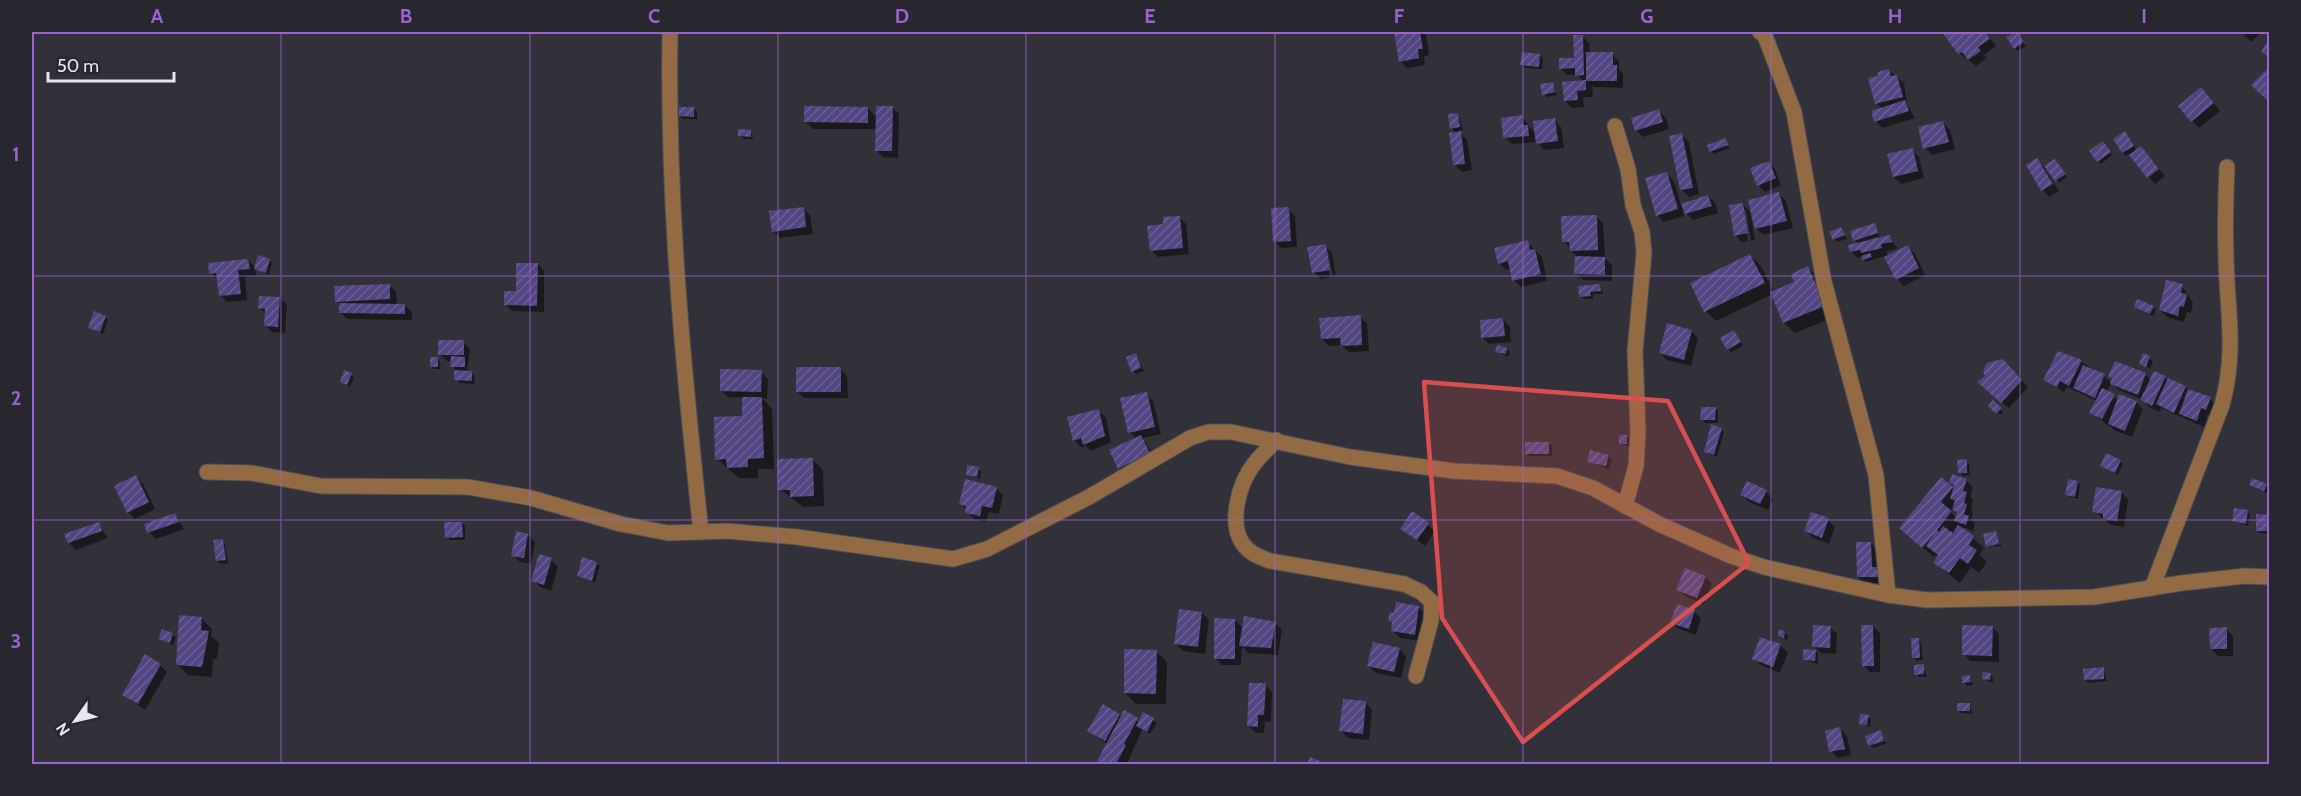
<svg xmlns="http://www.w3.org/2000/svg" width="2301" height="796" viewBox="0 0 2301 796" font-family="Cabin,sans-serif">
<defs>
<pattern id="building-hatch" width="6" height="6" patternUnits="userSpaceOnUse" patternTransform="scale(1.5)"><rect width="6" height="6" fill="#534482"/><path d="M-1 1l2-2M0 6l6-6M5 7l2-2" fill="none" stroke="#6c5f94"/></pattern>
</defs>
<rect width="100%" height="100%" fill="#323139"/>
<g fill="#0007" fill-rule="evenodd">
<polygon points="1395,32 1423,32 1426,34 1429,55 1424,56 1425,65 1407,68 1400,61"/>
<polygon points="1944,32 1985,32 1996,46 1984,55 1987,58 1976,66 1959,53"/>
<polygon points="2241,32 2262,32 2251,42"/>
<polygon points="1582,36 1589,43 1590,53 1612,54 1619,61 1619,69 1623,74 1623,88 1594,87 1592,85 1593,97 1583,97 1584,107 1572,108 1565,101 1584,82 1577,75 1567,75 1560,68 1575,59"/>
<polygon points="2019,36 2026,46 2018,51 2015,48"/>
<polygon points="1539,55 1543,58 1542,69 1525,68 1522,65"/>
<polygon points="1888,70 1904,83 1907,104 1915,118 1882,128 1876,121 1882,109 1876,103 1880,77"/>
<polygon points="1552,84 1557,95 1547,97 1544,94"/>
<polygon points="2208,96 2220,111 2199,128 2192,121"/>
<polygon points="892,107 899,114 898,158 883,157 876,150 877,129 813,129 806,122 868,108 877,118"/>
<polygon points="694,109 697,112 697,119 683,119 680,116"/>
<polygon points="1659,111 1666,118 1669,129 1643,137 1636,130"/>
<polygon points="1458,114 1463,130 1458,131 1467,140 1472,170 1462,172 1455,165 1456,133 1451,128"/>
<polygon points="1522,117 1536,135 1554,120 1561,127 1564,148 1544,150 1537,142 1512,144 1505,137"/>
<polygon points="1943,123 1950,130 1955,149 1932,155 1925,148"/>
<polygon points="751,131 753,139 743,139 740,135"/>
<polygon points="1682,135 1689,142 1699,194 1689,197 1682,190"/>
<polygon points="2128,136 2137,151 2148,155 2165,176 2155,184 2129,154 2126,156 2123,153 2115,140"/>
<polygon points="1725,140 1730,148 1714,154 1711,151"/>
<polygon points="2106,146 2112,155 2101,164 2098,161"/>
<polygon points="1912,150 1919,157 1924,178 1901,184 1894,177"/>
<polygon points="2037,160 2045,168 2055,161 2067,177 2059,183 2047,168 2045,170 2059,191 2049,197 2043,190"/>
<polygon points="1768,162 1775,169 1781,185 1765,192 1758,185"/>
<polygon points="1667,174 1674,181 1681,205 1708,196 1715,203 1718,213 1693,220 1682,209 1684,216 1664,222 1657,215"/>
<polygon points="1779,194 1786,201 1793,228 1763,235 1756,228"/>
<polygon points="1743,204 1750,212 1755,240 1751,241 1746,210 1743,210 1748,241 1742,242 1735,235"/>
<polygon points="803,208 810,215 813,234 780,238 773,231"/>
<polygon points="1288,209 1295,216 1297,247 1281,248 1274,241"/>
<polygon points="1596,216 1603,223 1605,258 1612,265 1612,281 1583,280 1576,273 1576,256 1564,241"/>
<polygon points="1179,217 1186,224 1189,254 1158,257 1151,250 1165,225"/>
<polygon points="1874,225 1880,236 1867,240 1868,242 1889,237 1898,249 1887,251 1888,257 1908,247 1915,254 1925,275 1904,286 1897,279 1886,256 1866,262 1863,257 1858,258 1851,252 1859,244 1855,240"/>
<polygon points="1841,229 1847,239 1837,242 1834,239"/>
<polygon points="1527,242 1542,257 1547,281 1521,287 1514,280 1511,269 1506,270 1499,263"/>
<path d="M1325,246L1332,253L1336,276L1321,279L1314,272ZM1325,252H1328L1333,277H1330Z"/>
<polygon points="1750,255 1761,266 1774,292 1796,283 1808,268 1819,279 1835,317 1795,333 1784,323 1773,294 1716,321 1706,311"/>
<polygon points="248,260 256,268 269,260 272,263 269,275 255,268 256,276 245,277 247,300 227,302 220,295 218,280 211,273"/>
<polygon points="538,264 544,271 544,312 512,311 505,304"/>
<polygon points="389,285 396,292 397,305 405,305 412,312 412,320 347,319 340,312 340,305 337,301"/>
<polygon points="1600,285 1603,294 1593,294 1593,299 1584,299 1581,296"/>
<polygon points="2182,286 2193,303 2191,313 2187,312 2184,322 2167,317 2160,310"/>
<polygon points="280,298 287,305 285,333 272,332 265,325 266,314 260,308"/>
<polygon points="2135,307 2153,307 2156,310 2153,316"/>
<polygon points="105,317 108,320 103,334 90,328"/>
<polygon points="1360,317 1367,324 1369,351 1349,352 1341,345 1329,346 1322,339"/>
<polygon points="1503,320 1510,327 1511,342 1489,344 1482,337"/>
<polygon points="1691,331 1698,338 1691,366 1667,360 1660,353"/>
<polygon points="1737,335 1743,346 1731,352 1728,349"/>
<polygon points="463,342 470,349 467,372 475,375 474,384 459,383 452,361 447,361 440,354"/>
<polygon points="1507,349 1510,352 1508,357 1497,351"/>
<polygon points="1135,355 1144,371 1136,374 1133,371"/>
<polygon points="2144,355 2153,361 2150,369 2141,363"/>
<polygon points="437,358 440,362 440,369 434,369 431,366"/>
<polygon points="2003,361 2028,387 2009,408 1986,389"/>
<polygon points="2081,361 2104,376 2112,383 2113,380 2110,376 2145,374 2151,380 2165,378 2210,399 2217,406 2213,416 2208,414 2204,427 2161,408 2160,412 2149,407 2141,399 2119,390 2111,383 2107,392 2118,400 2136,402 2143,409 2132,437 2116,431 2091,413 2097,401 2067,387 2064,392 2045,379"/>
<polygon points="840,369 847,376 848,398 804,398 797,391"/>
<polygon points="761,372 768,379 767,399 762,398 772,409 774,469 758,469 758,478 739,478 717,459 744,418 743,398 728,397 721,390"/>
<polygon points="351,375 354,378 350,387 342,382"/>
<polygon points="1146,394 1153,401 1161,434 1143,438 1156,460 1126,475 1119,468 1136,439 1130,432"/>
<polygon points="1993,402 2003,412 2000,415 1990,405"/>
<polygon points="1715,408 1718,411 1718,423 1705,423 1702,420"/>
<polygon points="1099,411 1106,418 1111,442 1091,451 1086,446 1081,447 1074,440"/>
<polygon points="1721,429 1724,432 1717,457 1708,454 1705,451"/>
<polygon points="1626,437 1629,440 1629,447 1620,443"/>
<polygon points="1549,443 1552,446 1552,456 1529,456 1526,453"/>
<polygon points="1608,456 1612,460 1609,469 1589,461"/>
<polygon points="812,459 823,470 824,506 803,507 780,489"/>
<polygon points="1966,461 1969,464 1970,475 1963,476 1960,472"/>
<polygon points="2120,461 2123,464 2118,475 2102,466"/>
<polygon points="978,469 981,472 980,479 967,474"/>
<polygon points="136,477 143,484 155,509 135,519 128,512"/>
<path d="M1941,479L1956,491L1957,489L1951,482L1966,480L1973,487L1970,497L1973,500L1971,510L1973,513L1971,520L1975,524L1973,531L1959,526L1984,548L1979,555L1987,562L1979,573L1971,567L1960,583L1935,563L1938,557L1936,555L1934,557L1912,539ZM1954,510L1958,513L1956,517L1951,512Z"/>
<polygon points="2077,482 2080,485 2078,499 2070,497 2067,494"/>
<polygon points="2251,485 2266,485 2269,488 2267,493"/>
<polygon points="996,488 1003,495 999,514 989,512 986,522 974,519 961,504"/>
<polygon points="1766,492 1773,499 1768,510 1749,502 1742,495"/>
<polygon points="2121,492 2128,499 2124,527 2111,525 2094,511"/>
<polygon points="2247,511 2250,515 2248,526 2234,521"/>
<polygon points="1413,513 1435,531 1425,546 1402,529"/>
<polygon points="175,515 184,529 156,539 149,532"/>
<polygon points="2270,516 2270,534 2260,533 2257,530"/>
<polygon points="1828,520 1835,527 1829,544 1813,538 1806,531"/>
<polygon points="462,523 465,526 465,540 450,540 446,537"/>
<polygon points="98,524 108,538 76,550 69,543"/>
<polygon points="528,535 535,542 531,564 520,562 513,555"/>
<polygon points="222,541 225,544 228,563 221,564 217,561"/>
<polygon points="1871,543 1878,550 1885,583 1865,584 1858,577"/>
<polygon points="2001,544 2001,546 1989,547"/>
<polygon points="551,560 558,567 551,591 540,587 533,580"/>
<polygon points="596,563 600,566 595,583 579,576"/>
<polygon points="1705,577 1712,584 1704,604 1685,596 1678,589"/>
<polygon points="1418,607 1425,614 1422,641 1400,638 1393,631 1393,623 1390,620"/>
<polygon points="1694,611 1701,618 1696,635 1679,629 1672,623"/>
<polygon points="1202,613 1209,620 1205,654 1183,651 1176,644"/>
<polygon points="201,618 212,629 211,636 219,643 217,659 213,659 212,677 188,675 177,664"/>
<polygon points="1235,620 1244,629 1275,623 1282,630 1278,655 1248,653 1242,646 1241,665 1222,665 1215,658"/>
<polygon points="1873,626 1880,633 1880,672 1870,672 1863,665"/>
<polygon points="1830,627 1837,634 1836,654 1821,653 1814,646"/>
<polygon points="1992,627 1999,634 1999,662 1970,661 1964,654"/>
<polygon points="2226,629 2233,636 2233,656 2218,656 2211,649"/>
<polygon points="1785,633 1788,636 1787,640 1779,636"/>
<polygon points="172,634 176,638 173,645 160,639"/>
<polygon points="1761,638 1781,646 1788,653 1780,673 1761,665 1754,658"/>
<polygon points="1918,639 1921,643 1923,660 1917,661 1914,658"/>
<polygon points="1399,649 1406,656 1401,678 1376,673 1369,666"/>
<polygon points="1156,651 1167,662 1166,704 1136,704 1125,693"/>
<polygon points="1805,651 1818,652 1818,664 1804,660"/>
<polygon points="160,665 167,672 145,710 124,695"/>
<polygon points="1923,666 1927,677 1919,677 1916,674"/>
<polygon points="2103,669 2107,681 2088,683 2085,680"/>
<polygon points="1990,674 1993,678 1993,683 1984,679"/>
<polygon points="1970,676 1973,685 1967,686 1964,683"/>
<polygon points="1265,685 1272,692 1271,722 1265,721 1264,733 1256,733 1249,726"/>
<polygon points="1366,703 1372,710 1369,740 1348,738 1341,731"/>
<polygon points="1970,705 1973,714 1961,713 1958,710"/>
<polygon points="1144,714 1157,723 1150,734 1142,730 1127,764 1099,764 1098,763 1107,744 1089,731 1119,715 1140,722"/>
<polygon points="1868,716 1871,719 1870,727 1861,723"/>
<polygon points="1840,729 1847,736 1851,755 1838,758 1831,751"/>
<polygon points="1881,732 1886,744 1873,748 1870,745"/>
</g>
<g fill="url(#building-hatch)">
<polygon points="1394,32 1420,32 1423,49 1418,49 1419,58 1399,62"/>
<polygon points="1942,32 1985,32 1990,39 1978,47 1981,51 1968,60 1962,52 1958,54"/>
<polygon points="2017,32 2024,42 2014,49 2006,37"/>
<polygon points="1573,35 1583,35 1584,75 1575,76 1575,68 1559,69 1559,58 1574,58"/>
<polygon points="2270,37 2270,57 2261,52"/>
<polygon points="1522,52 1540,54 1539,67 1520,65"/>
<polygon points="1586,52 1613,52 1613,65 1617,65 1617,81 1586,81"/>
<polygon points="2268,68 2270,97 2267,100 2251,85"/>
<polygon points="1889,69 1891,76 1897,75 1903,97 1875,104 1868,78 1878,76 1877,72"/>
<polygon points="1586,80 1586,90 1577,91 1578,100 1564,101 1562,82"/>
<polygon points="1553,82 1555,92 1542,95 1540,84"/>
<polygon points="2201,87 2214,103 2191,122 2178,106"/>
<polygon points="1905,100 1909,111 1874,122 1871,111"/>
<polygon points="804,106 868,107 868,123 804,122"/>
<polygon points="876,106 893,106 892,151 875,151"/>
<polygon points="679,107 694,107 694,117 679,116"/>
<polygon points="1659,109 1663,122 1635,131 1631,118"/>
<polygon points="1458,113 1460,127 1450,129 1448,114"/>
<polygon points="1522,115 1523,125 1528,125 1529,136 1503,138 1501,118"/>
<polygon points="1555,118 1558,141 1536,144 1533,121"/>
<polygon points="1943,121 1949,142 1923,149 1918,127"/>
<polygon points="738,129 751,130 751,137 738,136"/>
<polygon points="1461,131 1465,164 1453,165 1449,133"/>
<polygon points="2125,131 2134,146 2122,153 2113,139"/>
<polygon points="1682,133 1693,188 1680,190 1669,136"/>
<polygon points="1726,138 1728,145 1709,152 1707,145"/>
<polygon points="2103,141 2111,152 2097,162 2089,151"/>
<polygon points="2141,146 2159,169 2147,178 2129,155"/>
<polygon points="1913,148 1918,171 1893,177 1887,154"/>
<polygon points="2037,158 2053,184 2041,191 2026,165"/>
<polygon points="2055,159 2066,174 2055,181 2044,166"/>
<polygon points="1769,161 1776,178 1757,186 1750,168"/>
<polygon points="1667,172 1678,209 1656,216 1645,178"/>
<polygon points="1779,192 1787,221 1755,229 1748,200"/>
<polygon points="1708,195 1712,206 1685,214 1681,204"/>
<polygon points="1743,203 1748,233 1734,236 1729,205"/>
<polygon points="804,207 806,227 772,232 769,211"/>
<polygon points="1289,207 1291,241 1273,242 1271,208"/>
<polygon points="1597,215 1598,250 1570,251 1569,242 1562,242 1561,216"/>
<polygon points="1180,216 1183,248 1150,251 1147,226 1163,224 1163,217"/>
<polygon points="1875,223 1878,233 1853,241 1850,231"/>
<polygon points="1841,227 1845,235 1833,240 1829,232"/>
<polygon points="1890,235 1892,242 1881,244 1882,248 1861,253 1860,250 1850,252 1848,245"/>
<polygon points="1528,240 1530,250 1535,249 1541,274 1512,281 1508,261 1498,264 1494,248"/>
<polygon points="1326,244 1330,270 1312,273 1307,247"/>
<polygon points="1908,245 1919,268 1896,280 1884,257"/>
<polygon points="1870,253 1872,257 1862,260 1861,256"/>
<polygon points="1750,254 1765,283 1704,312 1690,283"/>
<polygon points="258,255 270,259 266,273 254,269"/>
<polygon points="1575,256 1605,257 1605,275 1574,274"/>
<polygon points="248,259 250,269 238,270 241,294 219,296 216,273 209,274 208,263"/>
<polygon points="516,263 538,263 537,306 504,305 504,291 516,291"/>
<polygon points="1808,266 1825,306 1783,323 1770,292 1794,282 1791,274"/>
<polygon points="2166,280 2183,284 2181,293 2187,294 2184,307 2180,306 2178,316 2159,310"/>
<polygon points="390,284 390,299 335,302 334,286"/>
<polygon points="1600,284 1601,291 1590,292 1591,296 1579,297 1578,286"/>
<polygon points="259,296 280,297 278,327 264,326 265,309 258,308"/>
<polygon points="2137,299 2154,306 2150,314 2134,307"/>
<polygon points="339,303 405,304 405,314 339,313"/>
<polygon points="94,311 106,316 100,332 88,328"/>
<polygon points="1361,315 1362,345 1341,346 1340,338 1321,339 1319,318"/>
<polygon points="1503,318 1505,336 1481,338 1480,320"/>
<polygon points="1667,323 1692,330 1684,360 1659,353"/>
<polygon points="1734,330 1741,342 1727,350 1720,338"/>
<rect x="438" y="340" width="26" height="15"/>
<polygon points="1497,345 1507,348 1506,354 1495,352"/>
<polygon points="2058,351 2082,360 2069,386 2060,381 2057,387 2043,380"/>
<polygon points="1136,353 1141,368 1131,372 1126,357"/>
<polygon points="2143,353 2150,356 2146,367 2139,364"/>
<polygon points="451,356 465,357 465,367 450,367"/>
<rect x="430" y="357" width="8" height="10"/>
<polygon points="2003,359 2022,380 2001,403 1977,382 1985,376 1983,371 1987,363"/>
<polygon points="2115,361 2146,373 2138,395 2110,384 2112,378 2108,377"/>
<polygon points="2083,365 2105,374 2095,398 2073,388"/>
<rect x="796" y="367" width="45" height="25"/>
<polygon points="720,369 762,370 761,392 720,391"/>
<polygon points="344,370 352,373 347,385 340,382"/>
<polygon points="454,370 472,371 472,381 454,380"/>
<polygon points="2154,371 2166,376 2152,406 2140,400"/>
<polygon points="2168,378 2186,386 2174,413 2156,404"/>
<polygon points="2102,388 2115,394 2102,419 2089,413"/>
<polygon points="2188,389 2211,397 2206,410 2201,408 2197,421 2179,414"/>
<polygon points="1147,392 1155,427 1128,433 1120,398"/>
<polygon points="2119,394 2137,401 2125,431 2108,424"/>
<polygon points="742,397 762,397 764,458 748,459 748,467 727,468 726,459 715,460 714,417 742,416"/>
<polygon points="1993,400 2002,408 1996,414 1988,406"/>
<polygon points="1701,407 1716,407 1715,420 1700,420"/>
<polygon points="1099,409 1105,436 1083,445 1081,438 1073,441 1067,417"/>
<polygon points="1711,424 1722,428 1714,455 1704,452"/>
<polygon points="1141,435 1150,453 1118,469 1109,450"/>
<rect x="1619" y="435" width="8" height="9"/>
<rect x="1525" y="442" width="24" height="12"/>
<polygon points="1590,450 1609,455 1606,466 1587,462"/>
<polygon points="2106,453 2121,460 2115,473 2100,466"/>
<polygon points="813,458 814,496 790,497 790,490 778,490 777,459"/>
<polygon points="1967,459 1967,473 1958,473 1957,460"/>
<polygon points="967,465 979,467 977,477 966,475"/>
<polygon points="1952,474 1967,479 1963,491 1967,492 1964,503 1967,504 1964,514 1969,516 1966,525 1954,521 1957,512 1952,510 1955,500 1950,499 1954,485 1949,483"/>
<polygon points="136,475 149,502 127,513 114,486"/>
<polygon points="1941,477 1953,487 1941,502 1952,511 1937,530 1939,532 1943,526 1953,533 1958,525 1974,536 1969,545 1977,550 1968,564 1960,558 1949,573 1933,563 1938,555 1926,546 1934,534 1922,548 1899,528"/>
<polygon points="2252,478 2267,484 2264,491 2249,485"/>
<polygon points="965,479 997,487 992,508 982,506 980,516 965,513 966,506 959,504"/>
<polygon points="2068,479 2078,481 2075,497 2065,495"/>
<polygon points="1747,481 1767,490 1760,504 1740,495"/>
<polygon points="2096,487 2122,491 2117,521 2103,519 2103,514 2092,512"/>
<polygon points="2234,508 2248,510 2246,524 2232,521"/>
<polygon points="1412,511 1429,523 1417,540 1400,529"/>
<polygon points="1811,512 1829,518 1822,538 1804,531"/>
<polygon points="175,513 179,522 147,533 144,524"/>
<polygon points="2256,514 2270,515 2270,531 2256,531"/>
<polygon points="99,522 102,531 68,543 64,534"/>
<polygon points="444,522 462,522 463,537 445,538"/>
<polygon points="516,531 528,534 524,558 511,556"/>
<polygon points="1996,531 1999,543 1986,547 1983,534"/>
<polygon points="223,539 226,560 216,561 213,540"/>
<polygon points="1856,542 1871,542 1872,567 1879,567 1879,577 1857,577"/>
<polygon points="539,554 552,558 544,585 531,581"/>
<polygon points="582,557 597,562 592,581 577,576"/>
<polygon points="1685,568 1706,576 1697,598 1676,590"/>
<polygon points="1396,602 1419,606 1415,635 1391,631 1392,622 1388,621 1390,612 1394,613"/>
<polygon points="1677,604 1695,610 1689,629 1670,623"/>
<polygon points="1179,609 1202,612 1198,647 1174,644"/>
<polygon points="179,615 202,617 201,630 209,631 202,667 176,665"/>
<polygon points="1244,616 1276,622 1271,648 1239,646"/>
<polygon points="1214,618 1235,619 1235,659 1214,659"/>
<polygon points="1813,625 1831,626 1830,648 1812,647"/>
<polygon points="1861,625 1873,625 1874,666 1862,666"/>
<polygon points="1962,625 1993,626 1992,656 1962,655"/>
<polygon points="2227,627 2227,649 2210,649 2209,628"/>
<polygon points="162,629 173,633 170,643 158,639"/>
<polygon points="1779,630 1785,631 1784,638 1778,636"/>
<polygon points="1760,637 1781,644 1773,667 1752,659"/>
<polygon points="1911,638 1919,638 1920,658 1912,658"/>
<polygon points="1373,642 1400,648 1394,672 1367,666"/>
<polygon points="1124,649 1157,650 1156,694 1124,693"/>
<polygon points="1803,649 1816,650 1815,661 1803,660"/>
<polygon points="145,654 161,664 138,704 122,695"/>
<polygon points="1924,664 1924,674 1914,675 1914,665"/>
<polygon points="2104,667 2104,679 2084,680 2083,669"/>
<polygon points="1983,672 1991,673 1990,680 1982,679"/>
<polygon points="1970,675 1971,682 1962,683 1962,676"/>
<polygon points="1249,683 1266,683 1264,715 1258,715 1258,727 1247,726"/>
<polygon points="1343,699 1366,701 1363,734 1339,731"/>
<rect x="1957" y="703" width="13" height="8"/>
<polygon points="1103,704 1120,714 1105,741 1087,731"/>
<polygon points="1124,710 1138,718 1124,744 1126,745 1116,764 1099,764 1096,763"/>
<polygon points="1143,712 1154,718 1147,732 1136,726"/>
<polygon points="1860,714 1869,715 1867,725 1859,724"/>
<polygon points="1840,727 1845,749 1829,752 1825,731"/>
<polygon points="1881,730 1884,741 1868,746 1865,736"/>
<polygon points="1310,757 1320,761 1319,764 1307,764"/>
</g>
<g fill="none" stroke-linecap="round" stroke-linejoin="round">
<g stroke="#4f4e56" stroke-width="17">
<g id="minor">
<path d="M670,32C667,200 683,365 701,532"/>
<polyline points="1760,32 1765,36 1794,112 1824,282 1876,475 1888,595"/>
<polyline points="1615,126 1628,169 1633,205 1642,232 1644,253 1635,351 1638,431 1636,466 1625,506"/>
<path d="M1276,440C1269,448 1260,456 1254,464C1239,483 1228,523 1243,544C1250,554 1260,557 1270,561L1404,584L1421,592L1432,602L1431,621L1416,676"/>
<polyline points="207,472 252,473 321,486 468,487 531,498 621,524 668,533 727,531 797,537 953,559 987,549 1089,497 1190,438 1208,432 1231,432 1350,457 1454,471 1557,476 1593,488 1659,524 1731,556 1764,567 1888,595 1927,600 2094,597 2182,583 2245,576 2270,577"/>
<path d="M2152,588L2222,405C2234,361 2230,327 2227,282C2225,244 2225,206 2227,167"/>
</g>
</g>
<use href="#minor" stroke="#926b45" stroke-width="15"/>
</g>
<path fill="#d94e4f" fill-opacity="0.2" stroke="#d94e4f" stroke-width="4.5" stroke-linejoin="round" d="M1424,382L1668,401L1749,563L1523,742L1442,618Z"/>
<path fill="none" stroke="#9b64cc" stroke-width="1.5" stroke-opacity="0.55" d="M281,32V764M530,32V764M778,32V764M1026,32V764M1275,32V764M1523,32V764M1771,32V764M2020,32V764M32,276H2270M32,520H2270"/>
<rect width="2301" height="796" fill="none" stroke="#28272f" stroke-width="66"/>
<g transform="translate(75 721) rotate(236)" stroke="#28272f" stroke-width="4.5" paint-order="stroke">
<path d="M0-4.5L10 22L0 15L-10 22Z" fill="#e7e6ec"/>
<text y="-9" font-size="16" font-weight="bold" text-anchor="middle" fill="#e7e6ec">N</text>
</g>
<path d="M48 72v9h126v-9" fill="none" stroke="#e7e6ec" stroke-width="3"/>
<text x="57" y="72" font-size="18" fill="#e7e6ec" stroke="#28272f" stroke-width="4.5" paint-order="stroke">50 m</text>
<rect x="33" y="33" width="2235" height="730" fill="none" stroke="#9b64cc" stroke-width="2"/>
<g font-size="20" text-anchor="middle" font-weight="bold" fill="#9b64cc">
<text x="157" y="23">A</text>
<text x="406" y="23">B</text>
<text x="654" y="23">C</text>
<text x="902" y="23">D</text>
<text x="1150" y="23">E</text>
<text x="1399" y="23">F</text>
<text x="1647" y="23">G</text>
<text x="1895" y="23">H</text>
<text x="2144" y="23">I</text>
<text x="16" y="161">1</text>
<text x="16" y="405">2</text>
<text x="16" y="648">3</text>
</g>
</svg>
